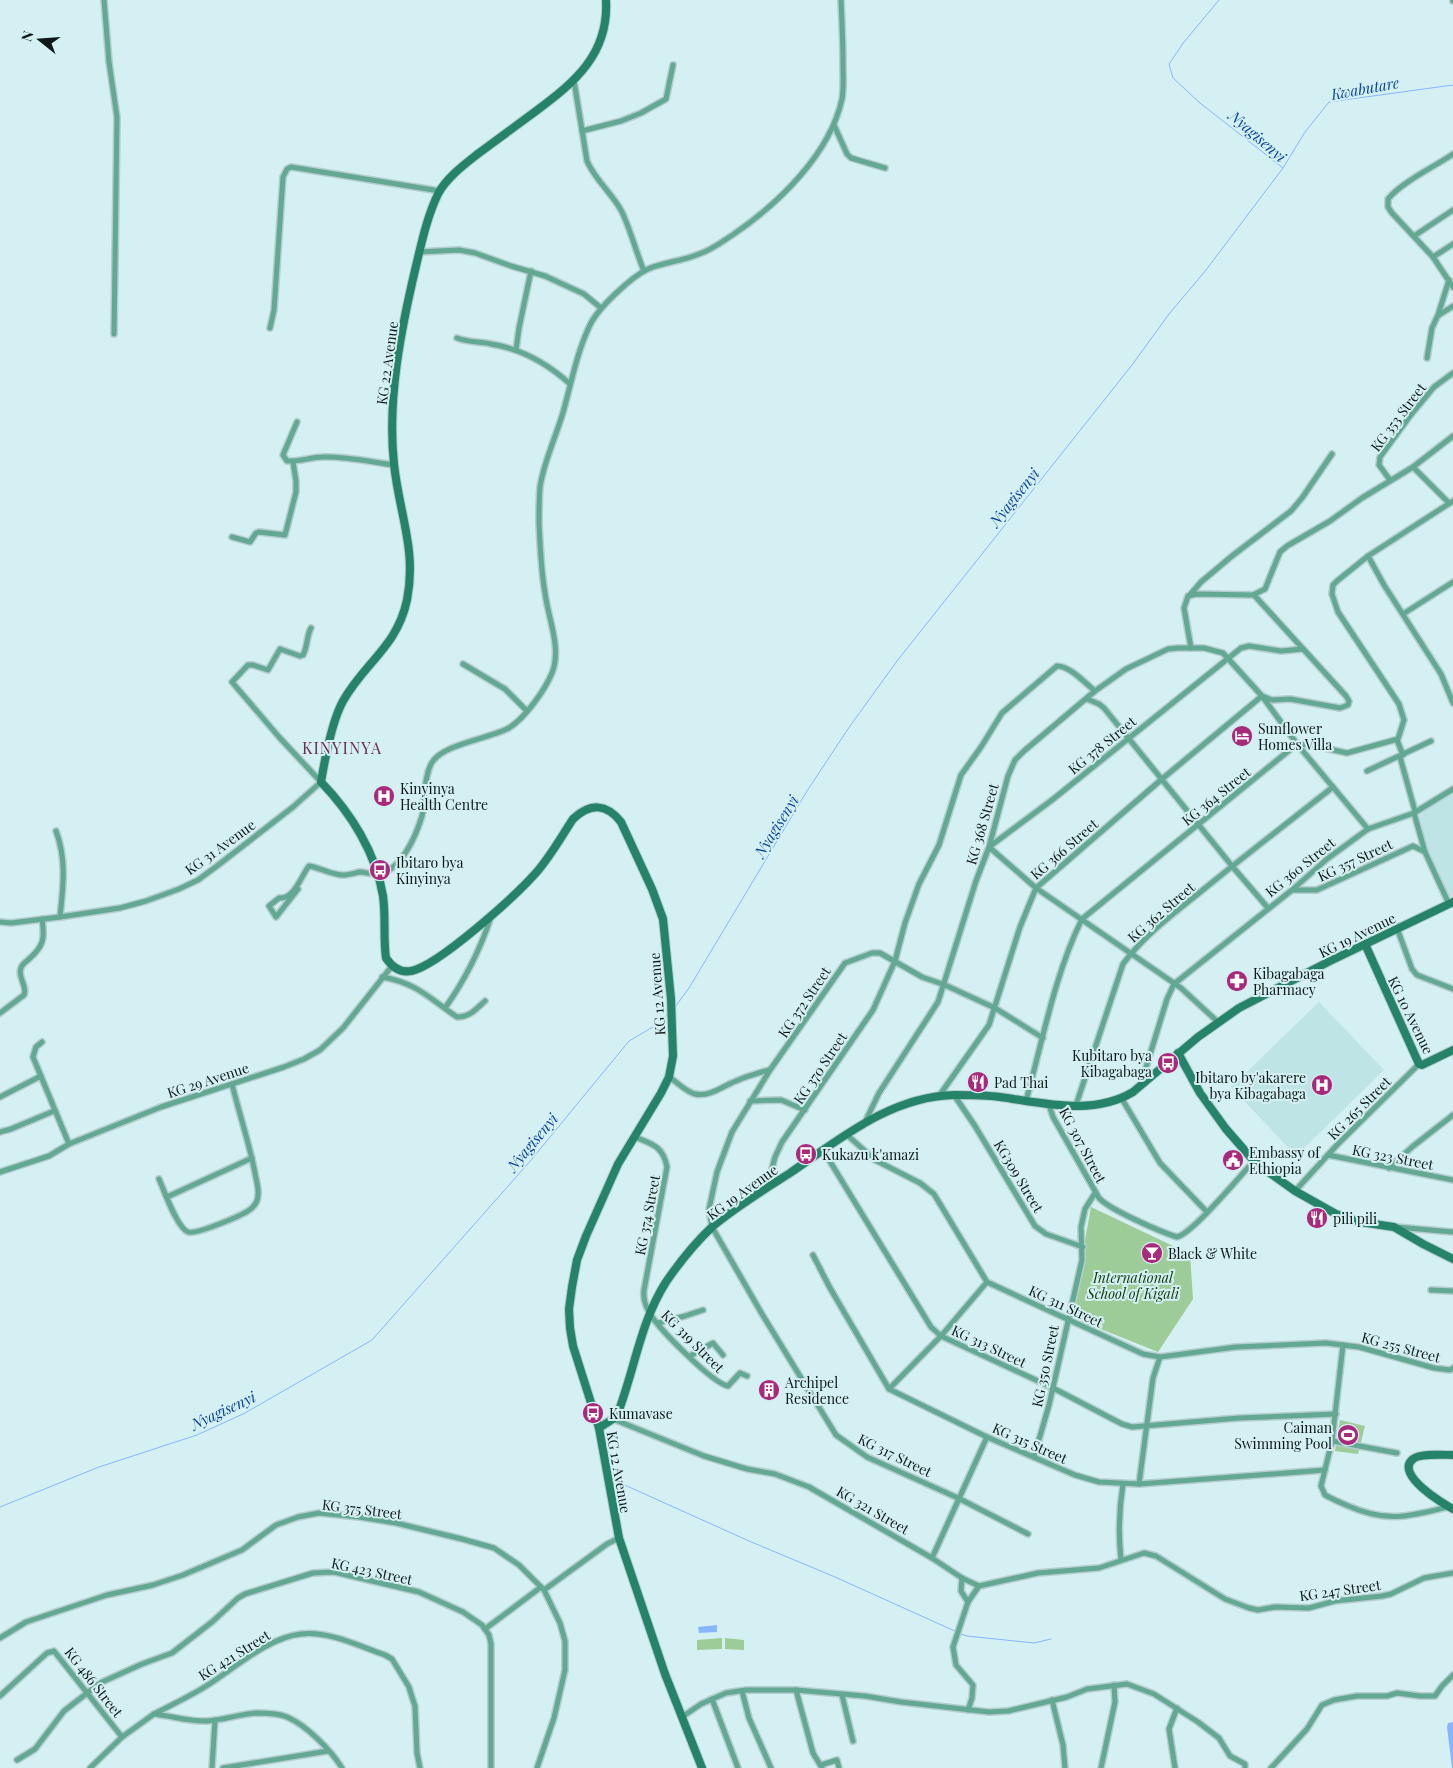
<svg xmlns="http://www.w3.org/2000/svg" width="1453" height="1768" viewBox="0 0 1453 1768" font-family="'Playfair Display',serif">
<rect width="100%" height="100%" fill="#d4f0f2"/>
<g fill="#bee4e6">
<polygon points="1453,790 1453,902 1449,904 1414,813"/>
<polygon points="1319,1002 1384,1070 1296,1156 1231,1087"/>
</g>
<g fill="#9ecc98">
<polygon points="1091,1207 1190,1254 1193,1299 1158,1352 1071,1317"/>
<polygon points="1340,1420 1365,1426 1358,1454 1335,1451"/>
<polygon points="722,1638 722,1649 697,1650 697,1640"/>
<polygon points="725,1638 744,1640 744,1650 725,1649"/>
</g>
<g fill="#87b6fe">
<polygon points="1342,1429 1355,1432 1353,1440 1340,1437"/>
<polygon points="717,1625 717,1632 699,1633 698,1627"/>
<polygon points="1453,1722 1453,1768 1452,1768 1447,1727 1448,1723"/>
</g>
<g fill="none" stroke-linecap="round" stroke-linejoin="round">
<g stroke="#87b6fe" stroke-width="1">
<polyline points="1283,168 1305,132 1329,102 1453,85"/>
<polyline points="675,1007 689,988 807,791 850,726 897,661 1132,365 1169,314 1206,270 1283,168 1200,103 1173,78 1169,64 1184,42 1219,0"/>
<polyline points="618,1482 749,1541 835,1577 957,1632"/>
<polyline points="0,1507 99,1467 197,1435 245,1413 372,1340 532,1159 629,1041 658,1024 668,1014"/>
<polyline points="961,1634 967,1636 1034,1643 1051,1639"/>
</g>
<g stroke="#b4cdcf" stroke-width="8">
<g id="street">
<polyline points="104,0 109,62 117,117 114,334"/>
<polyline points="1453,0 1453,1"/>
<path d="M574,81L587,161C595,180 613,194 622,212C631,231 636,252 644,271"/>
<polyline points="834,125 847,154 851,158 885,168"/>
<polyline points="582,131 621,121 641,113 666,99 673,65"/>
<path d="M1453,154C1434,167 1402,182 1388,199V207L1392,213L1433,257L1453,287"/>
<polyline points="1414,236 1453,210"/>
<polyline points="419,252 459,250 475,253 511,266 545,276 584,294 601,308"/>
<polyline points="1433,257 1453,244"/>
<polyline points="1439,315 1453,306"/>
<polyline points="270,328 274,310 283,177 287,169 291,167 440,191"/>
<path d="M457,338C470,343 479,341 491,344C522,349 547,363 570,384"/>
<polyline points="516,350 519,328 531,271"/>
<polyline points="1427,358 1432,328 1438,315 1449,280"/>
<path d="M297,422L283,455L287,461C300,462 310,457 323,457C346,456 371,462 394,465"/>
<polyline points="1413,467 1449,503"/>
<polyline points="1390,480 1379,465 1380,457 1410,416 1434,387 1453,373"/>
<polyline points="232,537 250,542 256,533 259,532 285,535 296,492 296,481 293,462"/>
<polyline points="1368,556 1384,585 1441,674 1453,703"/>
<polyline points="1189,596 1201,582 1232,556 1291,511 1302,498 1332,454"/>
<polyline points="1403,614 1453,582"/>
<polyline points="1191,648 1184,608 1188,596 1196,594 1253,595 1265,589 1280,552 1287,546 1330,521 1362,498 1413,467 1453,436"/>
<polyline points="463,664 505,689 527,711"/>
<polyline points="1087,699 1099,704 1104,708 1232,866 1268,908"/>
<polyline points="1397,740 1403,755"/>
<polyline points="1400,757 1415,811"/>
<polyline points="1367,771 1431,741"/>
<polyline points="1414,813 1425,852 1449,904"/>
<path d="M56,831C67,860 63,888 60,917"/>
<path d="M298,889L276,917L269,906L279,898C294,900 301,876 309,866C321,868 332,875 343,875C349,875 354,873 360,872C366,872 372,875 378,874C401,871 416,836 422,816C426,799 423,780 431,764C441,744 489,739 509,728C525,718 545,690 552,673C562,648 548,618 545,593C541,570 540,546 539,523C539,511 539,499 540,487C544,460 557,435 564,409C572,380 577,352 590,325C598,308 631,277 648,269C664,262 683,261 699,254C712,250 723,241 734,234C779,203 830,154 842,99C844,88 843,76 843,64C843,43 842,22 841,0"/>
<polyline points="1292,890 1317,890 1413,846 1425,852"/>
<path d="M0,922L11,923L60,917L120,908L146,901L179,889L198,880L217,866L293,807L321,782L279,737L232,682L248,665H253L268,670L280,649L300,656L303,655C308,646 306,637 311,628"/>
<polyline points="1397,928 1412,969 1417,975 1453,989"/>
<path d="M382,977C417,983 429,998 457,1017C470,1017 476,1009 485,1001"/>
<path d="M445,1008C465,980 480,950 491,917"/>
<path d="M0,1013L24,995C28,986 17,977 21,968C22,964 26,962 29,959C44,946 45,938 42,919"/>
<polyline points="1218,1022 1181,988 1036,888 989,847 1052,800 1241,648 1249,646 1281,651 1303,649"/>
<polyline points="42,1042 36,1047 33,1057 69,1144"/>
<path d="M669,1077C677,1082 686,1092 695,1094C710,1097 723,1086 736,1081C747,1076 758,1073 769,1070"/>
<polyline points="1141,1084 1167,999 1174,984 1292,890 1327,859 1368,829 1414,813 1453,789"/>
<polyline points="954,1095 975,1126 1035,1226 1046,1234 1083,1247"/>
<polyline points="939,1096 989,1025 1020,927 1036,888 1162,779 1262,696 1272,700 1290,699 1340,708 1348,705 1349,701 1346,696 1254,595"/>
<polyline points="0,1097 41,1076"/>
<polyline points="1122,1099 1160,1163 1207,1212"/>
<polyline points="750,1101 781,1100 805,1110"/>
<path d="M1026,1101C1042,1043 1055,973 1082,919L1297,744L1311,745L1347,753L1398,739L1404,720L1399,704L1338,612L1332,594L1333,585L1337,581L1368,556L1453,501"/>
<path d="M1049,1105L1053,1117L1099,1198C1110,1210 1161,1232 1177,1237C1193,1233 1240,1176 1254,1161"/>
<path d="M1076,1105L1123,964C1145,934 1176,912 1204,889C1247,854 1290,821 1333,787"/>
<polyline points="865,1122 879,1093 938,1002 976,881 989,847 1008,776 1015,760 1024,751 1095,691 1126,669 1168,649 1178,648 1204,648 1223,653 1262,696 1297,744 1368,829"/>
<polyline points="0,1132 11,1129 54,1111"/>
<polyline points="846,1134 875,1160 920,1183 934,1194 987,1282 1143,1354 1160,1357 1236,1347 1326,1343 1359,1347 1434,1368 1450,1370 1453,1368"/>
<path d="M635,1137C652,1144 663,1146 667,1167L644,1290C643,1298 645,1305 649,1312C657,1327 712,1383 728,1386L740,1373L747,1376"/>
<polyline points="823,1150 931,1327 941,1336 1053,1388 1122,1424 1132,1427 1239,1418 1336,1414"/>
<polyline points="1328,1155 1453,1180"/>
<polyline points="1389,1168 1412,1147 1453,1115"/>
<polyline points="0,1172 49,1156 69,1144 161,1107 284,1067 304,1059 320,1050 343,1028 392,966"/>
<path d="M159,1179C164,1190 177,1228 188,1232C196,1235 240,1216 248,1211C254,1207 258,1202 258,1195C259,1188 256,1180 255,1173C249,1142 239,1113 232,1084"/>
<path d="M767,1187L775,1157L782,1142L873,1010L895,961L905,923L919,884L939,845L961,775L981,747L1002,713L1057,666C1070,666 1085,683 1095,691"/>
<polyline points="1295,1191 1337,1145 1419,1064"/>
<polyline points="167,1197 252,1158"/>
<polyline points="1396,1227 1453,1232"/>
<polyline points="813,1255 830,1288 889,1389 987,1437 1075,1475 1099,1482 1139,1484 1325,1470"/>
<polyline points="1431,1290 1453,1291"/>
<polyline points="658,1323 685,1316 703,1310"/>
<path d="M1343,1345L1332,1441L1321,1486L1325,1495C1332,1499 1339,1502 1346,1505C1386,1523 1407,1517 1448,1507"/>
<polyline points="690,1356 713,1343 723,1355"/>
<polyline points="889,1389 941,1336 987,1282"/>
<polyline points="613,1419 704,1456 747,1469 775,1474 809,1487 932,1558 962,1578 979,1586 1038,1573 1099,1568 1144,1553 1156,1556 1225,1599 1249,1608 1258,1610 1275,1607 1309,1608 1335,1601 1382,1596 1391,1594 1424,1578 1453,1573"/>
<polyline points="1332,1441 1397,1453"/>
<polyline points="1034,1457 1049,1405 1082,1260 1081,1227 1085,1209 1095,1193"/>
<polyline points="1139,1484 1153,1378 1160,1357"/>
<polyline points="1028,1534 958,1498 867,1457 836,1435 762,1314 712,1227 709,1209 717,1172 732,1132 770,1070 845,963 872,953 880,953 922,977 945,985 995,1008 1043,1038"/>
<polyline points="932,1558 987,1437"/>
<path d="M1121,1559C1118,1533 1119,1510 1123,1484"/>
<polyline points="962,1578 961,1591 968,1602"/>
<polyline points="544,1590 607,1544 619,1538"/>
<polyline points="485,1629 541,1587"/>
<polyline points="0,1638 26,1622 107,1595 153,1585 183,1575 242,1550 276,1525 298,1517 319,1513 359,1517 396,1523 462,1539 494,1548 519,1565 544,1590 560,1623 565,1641 565,1670 554,1718 537,1768"/>
<polyline points="796,1690 813,1753 822,1768"/>
<polyline points="742,1691 749,1718 771,1768"/>
<polyline points="842,1695 853,1741"/>
<polyline points="0,1696 47,1653 54,1651 122,1737"/>
<polyline points="712,1699 738,1768"/>
<polyline points="1052,1700 1063,1745 1065,1768"/>
<polyline points="968,1710 972,1698 973,1685 956,1665 953,1647 968,1602 979,1586"/>
<path d="M154,1714C173,1704 193,1695 211,1683C237,1666 270,1637 301,1634C329,1631 359,1646 385,1655L392,1659L409,1687L412,1697L415,1706L417,1753L420,1768"/>
<polyline points="682,1717 701,1704 726,1693 746,1690 796,1690 865,1696 901,1702 989,1712 1008,1711 1067,1697 1087,1689 1127,1684 1154,1694 1198,1722 1219,1738 1230,1756 1245,1764 1245,1768"/>
<polyline points="17,1760 35,1749 64,1711 100,1683 142,1664 172,1653 212,1622 238,1598 245,1594 313,1573 334,1572 419,1592 463,1612 482,1625 489,1635 491,1644 491,1768"/>
<polyline points="821,1765 837,1760 839,1768"/>
<path d="M90,1768L122,1737L154,1714C172,1716 190,1722 207,1721C224,1720 240,1714 256,1713C266,1713 278,1713 287,1717C306,1725 331,1750 342,1768"/>
<polyline points="212,1768 215,1720"/>
<polyline points="223,1768 328,1751"/>
<polyline points="1101,1768 1115,1702 1114,1685"/>
<polyline points="1175,1768 1169,1729 1177,1708"/>
<polyline points="1271,1768 1307,1729 1322,1705 1334,1700 1357,1696 1387,1696 1397,1693 1420,1696 1435,1696 1442,1686 1453,1675"/>
</g>
</g>
<g stroke="#b4cdcf" stroke-width="10">
<g id="secondary">
<path d="M606,0C609,54 575,82 536,111C517,125 498,139 479,153C465,164 446,178 438,194C427,217 422,241 416,266C401,329 387,399 394,464C399,513 417,550 407,600C397,647 365,662 343,701C332,721 325,758 321,782C351,813 376,853 383,896C386,917 383,938 386,958C392,967 400,973 411,971C438,966 514,897 534,875C549,859 561,837 573,819C590,803 606,803 621,822L652,889L663,919L671,999L673,1056L669,1077L661,1093L618,1164L586,1236L577,1260L572,1287L569,1309L570,1328L573,1346L599,1428L619,1538L665,1674L702,1768"/>
<polyline points="1365,944 1419,1064 1422,1065 1453,1050"/>
<polyline points="1178,1053 1200,1093 1226,1129 1254,1161 1267,1171 1295,1191 1336,1214 1360,1222 1394,1227 1423,1244 1453,1259"/>
<path d="M599,1428L613,1419L619,1410C635,1367 641,1321 666,1282C679,1263 695,1243 712,1227C734,1208 765,1189 790,1173C840,1139 891,1096 955,1095C970,1095 985,1095 1000,1097C1044,1103 1093,1116 1133,1092L1198,1037L1239,1008L1330,961L1453,902"/>
<path d="M1453,1455C1444,1455 1420,1453 1413,1459C1394,1474 1443,1504 1453,1509"/>
</g>
</g>
<use href="#street" stroke="#63a892" stroke-width="5"/>
<use href="#secondary" stroke="#25836a" stroke-width="8"/>
</g>
<defs>
<g id="hotel-disc" transform="scale(1.125)"><circle r="9.5" fill="#a82a7b" stroke="#d4f0f2"/><path d="M-6-4.5h1.5V1H6V5H4.5V3h-9V5H-6ZM-4 0a1.8 1.8 0 1 1 3.6 0ZM.5 0V-2.5h3Q6-2.5 6 0Z" fill="#fff"/></g>
<g id="hospital-disc" transform="scale(1.125)"><circle r="9.5" fill="#a82a7b" stroke="#d4f0f2"/><path d="M-5-5h3v3.5h4V-5h3V5h-3V1.5h-4V5h-3Z" fill="#fff"/></g>
<g id="bus-disc" transform="scale(1.125)"><circle r="9.5" fill="#a82a7b" stroke="#d4f0f2"/><path d="M-5-6H5V4H4V6H2V4H-2V6H-4V4H-5ZM-3.5-4V0h7V-4ZM-3.5 1.2v1.5H-2V1.2ZM2 1.2v1.5H3.5V1.2Z" fill="#fff"/></g>
<g id="pharmacy-disc" transform="scale(1.125)"><circle r="9.5" fill="#a82a7b" stroke="#d4f0f2"/><path d="M-2-6h4v4h4v4h-4v4h-4v-4h-4v-4h4Z" fill="#fff"/></g>
<g id="restaurant-disc" transform="scale(1.125)"><circle r="9.5" fill="#a82a7b" stroke="#d4f0f2"/><path d="M-5-6h1v4h1v-4h1v4h1v-4h1v5L-1.5 .5V6h-2V.5L-5-1ZM5-6V6H3V1.5H1.5Q1.5-4 5-6Z" fill="#fff"/></g>
<g id="civic-disc" transform="scale(1.125)"><circle r="9.5" fill="#a82a7b" stroke="#d4f0f2"/><path d="M-.6-6.5H3V-4.5H.6V-3L4-1V1h2V6H-6V1h2V-1L-.6-3ZM-1.2 2.5V6h2.4V2.5Z" fill="#fff"/></g>
<g id="bar-disc" transform="scale(1.125)"><circle r="9.5" fill="#a82a7b" stroke="#d4f0f2"/><path d="M-6-5H6L.8 .8V4.5H3.5V6h-7V4.5H-.8V.8Z" fill="#fff"/></g>
<g id="building-disc" transform="scale(1.125)"><circle r="9.5" fill="#a82a7b" stroke="#d4f0f2"/><path d="M-4-6H4V6H1V3H-1V6H-4ZM-2.5-4.3h1.7v1.8h-1.7ZM.8-4.3h1.7v1.8H.8ZM-2.5-1h1.7V.8h-1.7ZM.8-1h1.7V.8H.8Z" fill="#fff"/></g>
<g id="stadium-disc" transform="scale(1.125)"><circle r="9.5" fill="#a82a7b" stroke="#d4f0f2"/><path d="M0-5a6.5 5 0 1 0 0 10a6.5 5 0 1 0 0-10ZM-3.5-1.8h7v3.6h-7Z" fill="#fff"/></g>
</defs>
<g fill-rule="evenodd">
<use href="#hotel-disc" x="1242" y="736"/>
<use href="#hospital-disc" x="384" y="796"/>
<use href="#bus-disc" x="380" y="870"/>
<use href="#pharmacy-disc" x="1237" y="981"/>
<use href="#bus-disc" x="1168" y="1063"/>
<use href="#restaurant-disc" x="978" y="1082"/>
<use href="#hospital-disc" x="1322" y="1085"/>
<use href="#bus-disc" x="806" y="1154"/>
<use href="#civic-disc" x="1233" y="1160"/>
<use href="#restaurant-disc" x="1317" y="1218"/>
<use href="#bar-disc" x="1152" y="1253"/>
<use href="#building-disc" x="769" y="1390"/>
<use href="#bus-disc" x="593" y="1413"/>
<use href="#stadium-disc" x="1348" y="1435"/>
</g>
<g text-anchor="middle" dominant-baseline="central" stroke-width="4" stroke-linejoin="round" paint-order="stroke">
<g font-size="14" fill="#0e1818" stroke="#d4f0f2">
<text transform="translate(387 363) rotate(-82)">KG 22 Avenue</text>
<text transform="translate(1398 417) rotate(-53)">KG 353 Street</text>
<text transform="translate(1102 745) rotate(-39)">KG 378 Street</text>
<text transform="translate(1216 796) rotate(-39)">KG 364 Street</text>
<text transform="translate(982 824) rotate(-74)">KG 368 Street</text>
<text transform="translate(220 847) rotate(-36)">KG 31 Avenue</text>
<text transform="translate(1064 849) rotate(-41)">KG 366 Street</text>
<text transform="translate(1355 860) rotate(-25)">KG 357 Street</text>
<text transform="translate(1300 867) rotate(-39)">KG 360 Street</text>
<text transform="translate(1161 912) rotate(-41)">KG 362 Street</text>
<text transform="translate(1357 935) rotate(-26)">KG 19 Avenue</text>
<text transform="translate(657 994) rotate(-94)">KG 12 Avenue</text>
<text transform="translate(804 1002) rotate(-56)">KG 372 Street</text>
<text transform="translate(1411 1015) rotate(64)">KG 10 Avenue</text>
<text transform="translate(820 1068) rotate(-56)">KG 370 Street</text>
<text transform="translate(208 1080) rotate(-18)">KG 29 Avenue</text>
<text transform="translate(1359 1108) rotate(-45)">KG 265 Street</text>
<text transform="translate(1083 1145) rotate(62)">KG 307 Street</text>
<text transform="translate(1393 1157) rotate(11)">KG 323 Street</text>
<text transform="translate(1019 1176) rotate(59)">KG309 Street</text>
<text transform="translate(742 1192) rotate(-36)">KG 19 Avenue</text>
<text transform="translate(647 1215) rotate(-79)">KG 374 Street</text>
<text transform="translate(1066 1306) rotate(25)">KG 311 Street</text>
<text transform="translate(693 1341) rotate(45)">KG 319 Street</text>
<text transform="translate(989 1346) rotate(25)">KG 313 Street</text>
<text transform="translate(1401 1347) rotate(15)">KG 255 Street</text>
<text transform="translate(1045 1366) rotate(-78)">KG 350 Street</text>
<text transform="translate(1030 1443) rotate(24)">KG 315 Street</text>
<text transform="translate(895 1455) rotate(26)">KG 317 Street</text>
<text transform="translate(619 1472) rotate(80)">KG 12 Avenue</text>
<text transform="translate(362 1509) rotate(7)">KG 375 Street</text>
<text transform="translate(873 1510) rotate(30)">KG 321 Street</text>
<text transform="translate(372 1571) rotate(12)">KG 423 Street</text>
<text transform="translate(1340 1590) rotate(-8)">KG 247 Street</text>
<text transform="translate(234 1655) rotate(-32)">KG 421 Street</text>
<text transform="translate(94 1682) rotate(52)">KG 486 Street</text>
</g>
<g font-size="14" fill="#0e1818" stroke="#d4f0f2" text-anchor="start">
<text x="1258" y="728">Sunflower<tspan x="1258" dy="16">Homes Villa</tspan></text>
<text x="400" y="788">Kinyinya<tspan x="400" dy="16">Health Centre</tspan></text>
<text x="396" y="862">Ibitaro bya<tspan x="396" dy="16">Kinyinya</tspan></text>
<text x="1253" y="973">Kibagabaga<tspan x="1253" dy="16">Pharmacy</tspan></text>
<text x="1152" y="1055" text-anchor="end">Kubitaro bya<tspan x="1152" dy="16">Kibagabaga</tspan></text>
<text x="1306" y="1077" text-anchor="end">Ibitaro by'akarere<tspan x="1306" dy="16">bya Kibagabaga</tspan></text>
<text x="994" y="1082">Pad Thai</text>
<text x="1249" y="1152">Embassy of<tspan x="1249" dy="16">Ethiopia</tspan></text>
<text x="822" y="1154">Kukazu k'amazi</text>
<text x="1333" y="1218">pili pili</text>
<text x="1168" y="1253">Black &amp; White</text>
<text x="785" y="1382">Archipel<tspan x="785" dy="16">Residence</tspan></text>
<text x="609" y="1413">Kumavase</text>
<text x="1332" y="1427" text-anchor="end">Caiman<tspan x="1332" dy="16">Swimming Pool</tspan></text>
</g>
<g font-size="14" font-style="italic" fill="#0e380a" stroke="#d4f0f2">
<text x="1133" y="1277">International<tspan x="1133" dy="16">School of Kigali</tspan></text>
</g>
<g font-size="15" font-style="italic" fill="#084596" stroke="#d4f0f2">
<text transform="translate(1365 88) rotate(-10)">Kwabutare</text>
<text transform="translate(1258 136) rotate(41)">Nyagisenyi</text>
<text transform="translate(1014 497) rotate(-51)">Nyagisenyi</text>
<text transform="translate(776 826) rotate(-58)">Nyagisenyi</text>
<text transform="translate(532 1142) rotate(-50)">Nyagisenyi</text>
<text transform="translate(223 1410) rotate(-25)">Nyagisenyi</text>
</g>
<g font-size="16" letter-spacing="1" fill="#6a2c51" stroke="#d4f0f2">
<text x="342" y="747">KINYINYA</text>
</g>
</g>
<g transform="translate(40 40) rotate(287)" stroke="#d4f0f2" stroke-width="4" paint-order="stroke">
<path d="M0-4L9 19L0 12L-9 19Z" fill="#0e1818"/>
<text y="-8" font-size="14" font-weight="bold" text-anchor="middle" fill="#0e1818">N</text>
</g>
</svg>
